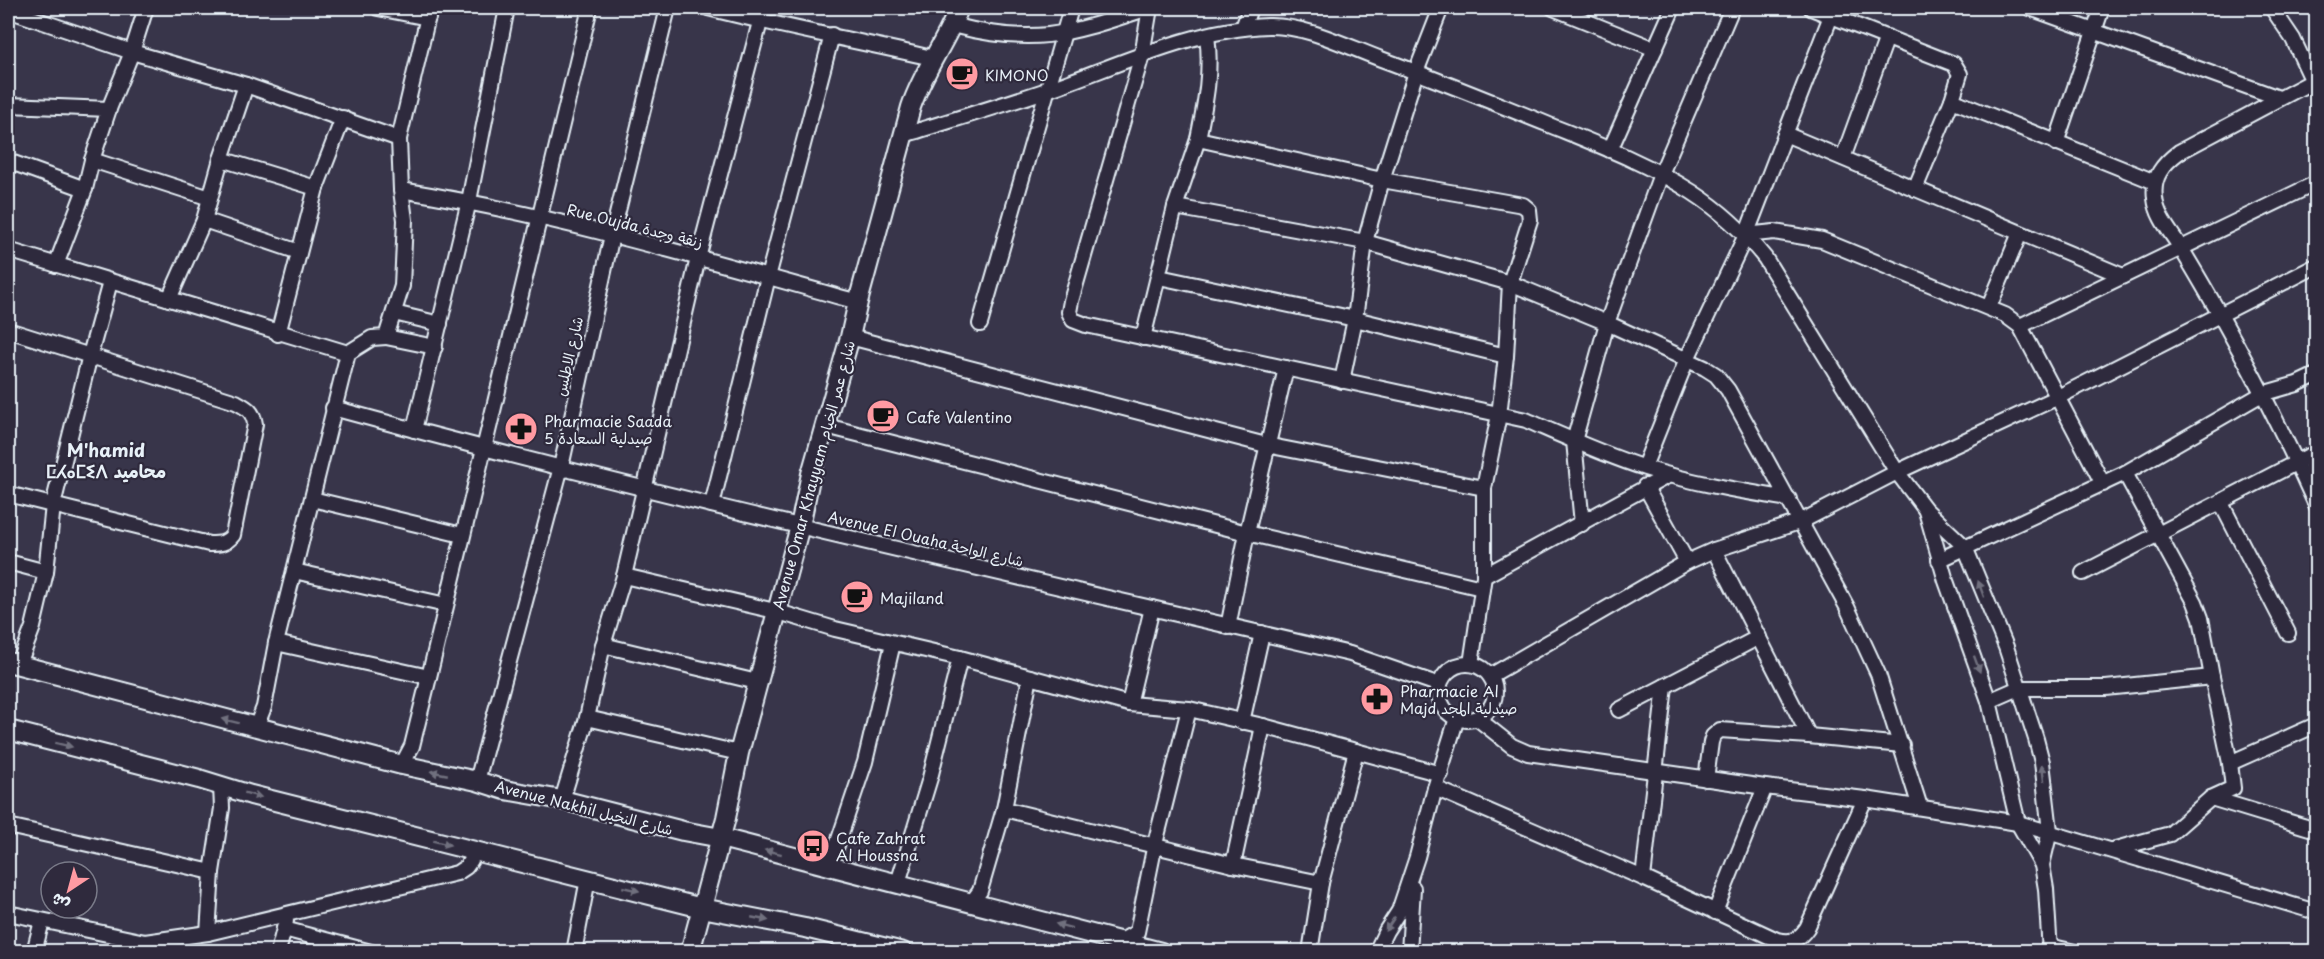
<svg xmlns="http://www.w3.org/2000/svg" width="2324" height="959" viewBox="0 0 2324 959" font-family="'Playpen Sans','Playpen Sans Arabic','Noto Sans Tifinagh',sans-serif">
<rect width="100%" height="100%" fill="#38354a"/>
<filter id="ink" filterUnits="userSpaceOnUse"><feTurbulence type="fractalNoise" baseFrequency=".0167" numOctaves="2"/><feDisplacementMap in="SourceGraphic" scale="12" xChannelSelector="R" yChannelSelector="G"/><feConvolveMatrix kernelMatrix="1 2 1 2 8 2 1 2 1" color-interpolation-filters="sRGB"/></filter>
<g filter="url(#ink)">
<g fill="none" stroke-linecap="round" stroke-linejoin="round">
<g stroke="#e8f1f8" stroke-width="18">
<g id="minor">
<polyline points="378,8 428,18"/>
<path d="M708,8C782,27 858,41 932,58"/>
<path d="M1150,8L1142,55L1071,301L1069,312L1073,320L1086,325L1526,420C1565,437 1604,455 1645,468C1692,483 1740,491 1789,499"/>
<polyline points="1553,8 1655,49"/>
<polyline points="1811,8 1954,64 1960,74 1952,100 2155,182"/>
<polyline points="2030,8 2279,98"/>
<polyline points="2272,8 2293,39 2316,88"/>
<polyline points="8,10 132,52 246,85 399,139"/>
<path d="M952,25C1036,47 1069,34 1148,8"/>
<polyline points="1243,28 1250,8"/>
<path d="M2313,81L2179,152C2163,164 2152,177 2155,198C2157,218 2172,233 2182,250C2195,271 2207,292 2219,313C2254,375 2287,440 2316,505"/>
<polyline points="8,105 109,109"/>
<polyline points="1785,134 2123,276"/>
<path d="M904,135C952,120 1000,106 1047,90C1119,65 1192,29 1268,26C1306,25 1346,46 1381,59C1436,79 1492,102 1547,124C1596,144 1647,163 1692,192C1720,210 1743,231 1765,258L1897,472L1925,509L1965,547L2006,647L2036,739L2042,762L2050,831L2042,865"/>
<path d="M1198,139C1205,104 1212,72 1207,35"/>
<polyline points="2056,143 2102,8"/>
<polyline points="1610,150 1673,8"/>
<polyline points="1843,158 1887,37"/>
<polyline points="221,159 316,188"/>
<polyline points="92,160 210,198"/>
<polyline points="8,161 85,189"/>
<polyline points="1915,189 1952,100"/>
<path d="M401,190C555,215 707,260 858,302"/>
<polyline points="1175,207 1365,242 1510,283 1607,323 1705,368 1716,375 1728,390 1847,607 1878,674 1920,807"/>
<polyline points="204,220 299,252"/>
<polyline points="1746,235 1774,232 1822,240 2005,315 2020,326 2103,484"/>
<polyline points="8,250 348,353"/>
<polyline points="56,265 85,189 92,160 109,109 132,52 146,8"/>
<polyline points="1159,277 1355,319 1506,356"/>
<polyline points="169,299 204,220 221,159 246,85"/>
<polyline points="1989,307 2020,233"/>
<polyline points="394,313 440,324"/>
<polyline points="980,324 1071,8"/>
<polyline points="2020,326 2316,183"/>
<path d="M8,330L236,402C247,408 253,411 255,424L233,535C226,544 220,544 209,544L8,494"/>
<polyline points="278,334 316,188 343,118"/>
<polyline points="386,337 435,347"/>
<polyline points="850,337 1266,445 1484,488"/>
<polyline points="1143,338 1175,207 1198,139 1382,180 1523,205 1529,210 1530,220 1510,283 1506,356 1499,415 1484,488 1484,576 1471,664"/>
<polyline points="1342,381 1355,319 1365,242 1382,180 1416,72 1441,8"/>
<path d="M333,408C669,500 1011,575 1350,654L1440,685"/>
<polyline points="826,426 1247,533 1482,588"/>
<polyline points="414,430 469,201 507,8"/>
<polyline points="1644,467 1687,359 1746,235 1834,8"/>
<polyline points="2125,473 2262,394 2297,384 2316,375"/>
<polyline points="1645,486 1687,562"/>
<polyline points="312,499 462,535"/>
<polyline points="2221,503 2288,633"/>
<polyline points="712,505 768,277 832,35"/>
<polyline points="1926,511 1946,581 1989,701 2018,823 2042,865 2046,889 2050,952"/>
<polyline points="1582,524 1574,441 1607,323 1661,174 1732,8"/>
<polyline points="1714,550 1809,736 1902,745"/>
<polyline points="1939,560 2125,473 2195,602 2201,618 2212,677"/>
<polyline points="8,562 46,572"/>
<polyline points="294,571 446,605"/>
<polyline points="2083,573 2309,456 2316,457"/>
<polyline points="624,576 775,611 835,629 960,658 1129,704 1189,709 1263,726 1441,774"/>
<polyline points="1484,576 1669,475"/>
<polyline points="1228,627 1247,533 1286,368"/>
<polyline points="276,643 429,677"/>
<polyline points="603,645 757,682"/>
<circle cx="1467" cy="692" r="28"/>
<polyline points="19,664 33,627 46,572 53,505 90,355 110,282"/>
<polyline points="1490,676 1687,562 1714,550 1802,521 1897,472 2056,398 2316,266"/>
<polyline points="1989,701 2019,688 2106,688 2212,677 2230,763 2316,725"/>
<polyline points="1129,704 1152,608"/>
<polyline points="1619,710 1759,637"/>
<polyline points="587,718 739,753"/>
<polyline points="1478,719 1512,746 1528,753 1765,787 1865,799 2018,823 2316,912"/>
<polyline points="1242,722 1262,633"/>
<polyline points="256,727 264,707 276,643 348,353 372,338 386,337 402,286 405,220 401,190 399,139 430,8"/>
<polyline points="2230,763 2233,788 2211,798 2316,830"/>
<polyline points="402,765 412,746 429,677 590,8"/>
<polyline points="1706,779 1711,742 1713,736 1720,730 1809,736"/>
<polyline points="477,781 561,467 612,235 668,8"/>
<path d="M1435,788L1643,878L1777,940C1791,943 1798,941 1807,928L1865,799"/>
<polyline points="562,800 587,718 603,645 624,576 698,258 760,22"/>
<polyline points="1004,809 1233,865 1321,883"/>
<polyline points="8,826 212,872"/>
<polyline points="2112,850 2170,834 2211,798"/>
<polyline points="1233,865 1263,726"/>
<polyline points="830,866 865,762 893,643"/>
<polyline points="1643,878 1665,686"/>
<polyline points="898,883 930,778 960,658"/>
<polyline points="972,902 980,891 1004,809 1030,677"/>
<polyline points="1715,912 1765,787"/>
<polyline points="8,913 145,942 208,933 457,873 466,867 471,860 469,850"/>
<polyline points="284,929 371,952"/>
<polyline points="208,933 212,872 222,808 221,786"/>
<polyline points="1121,941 1137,932 1155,844 1189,709"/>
<polyline points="2049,946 2075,952"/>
<polyline points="34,952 42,921"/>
<polyline points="278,952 286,921"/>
<polyline points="574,952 588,879"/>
<polyline points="1310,952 1321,883 1356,751"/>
<polyline points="1376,952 1386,931 1399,911 1417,857 1435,788 1457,718"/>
<polyline points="1409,952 1413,888"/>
</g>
</g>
<g stroke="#e8f1f8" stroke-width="22">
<g id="tertiary">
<polyline points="8,662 402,765 477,781 505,790 562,800 683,831 721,838 1161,952"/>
<polyline points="8,730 199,779 251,795 702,908 805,928 903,952"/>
<path d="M690,952L726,818L739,753L800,526L811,474L850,337L858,302L911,107C923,71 946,42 959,8"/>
</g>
</g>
<use href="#minor" stroke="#2f2a3d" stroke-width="14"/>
<use href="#tertiary" stroke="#2f2a3d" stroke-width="18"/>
</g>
<defs><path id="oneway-solid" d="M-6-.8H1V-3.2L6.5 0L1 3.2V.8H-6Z" transform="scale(1.5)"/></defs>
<g fill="#70707e">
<use href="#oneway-solid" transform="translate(1981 589) rotate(-110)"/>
<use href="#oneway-solid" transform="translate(1977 664) rotate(70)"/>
<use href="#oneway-solid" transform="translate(230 721) rotate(-166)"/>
<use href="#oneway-solid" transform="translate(64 745) rotate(14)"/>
<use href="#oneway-solid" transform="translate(439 773) rotate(-169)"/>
<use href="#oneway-solid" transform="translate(2043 773) rotate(-97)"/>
<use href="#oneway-solid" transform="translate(253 795) rotate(15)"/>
<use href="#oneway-solid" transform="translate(442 843) rotate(14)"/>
<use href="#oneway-solid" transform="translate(773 852) rotate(-166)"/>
<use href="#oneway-solid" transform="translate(631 889) rotate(13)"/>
<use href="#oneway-solid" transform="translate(760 919) rotate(11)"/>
<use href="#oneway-solid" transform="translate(1390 924) rotate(124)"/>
<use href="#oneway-solid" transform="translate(1064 926) rotate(-165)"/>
</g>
</g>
<defs>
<g id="cafe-disc" transform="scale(1.725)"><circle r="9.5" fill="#ff9aa2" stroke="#2f2a3d"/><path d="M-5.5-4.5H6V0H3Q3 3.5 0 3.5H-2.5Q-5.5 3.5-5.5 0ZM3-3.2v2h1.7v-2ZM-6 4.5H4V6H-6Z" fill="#111"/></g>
<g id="pharmacy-disc" transform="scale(1.725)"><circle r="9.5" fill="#ff9aa2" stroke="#2f2a3d"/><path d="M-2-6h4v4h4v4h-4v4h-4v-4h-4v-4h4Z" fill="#111"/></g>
<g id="bus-disc" transform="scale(1.725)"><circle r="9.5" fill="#ff9aa2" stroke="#2f2a3d"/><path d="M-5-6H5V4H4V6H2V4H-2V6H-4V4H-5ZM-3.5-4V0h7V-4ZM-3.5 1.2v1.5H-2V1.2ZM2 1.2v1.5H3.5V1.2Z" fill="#111"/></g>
</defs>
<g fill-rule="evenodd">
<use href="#cafe-disc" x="962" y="74"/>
<use href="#cafe-disc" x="883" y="416"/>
<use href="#pharmacy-disc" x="521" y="429"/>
<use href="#cafe-disc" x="857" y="597"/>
<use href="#pharmacy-disc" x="1377" y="699"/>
<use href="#bus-disc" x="813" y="846"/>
</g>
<g text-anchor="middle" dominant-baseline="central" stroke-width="4.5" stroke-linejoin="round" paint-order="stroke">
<g font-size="15" fill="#e8f1f8" stroke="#2f2a3d" text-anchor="start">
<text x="985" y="74">KIMONO</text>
<text x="906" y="416">Cafe Valentino</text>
<text x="544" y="420">Pharmacie Saada<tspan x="544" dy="17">5 صيدلية السعادة</tspan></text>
<text x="880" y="597">Majiland</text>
<text x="1400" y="690">Pharmacie Al<tspan x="1400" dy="17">Majd صيدلية المجد</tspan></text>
<text x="836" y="837">Cafe Zahrat<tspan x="836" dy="17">Al Houssna</tspan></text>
</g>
<g font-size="15" fill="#e8f1f8" stroke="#2f2a3d">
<text transform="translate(635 225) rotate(14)">Rue Oujda زنقة وجدة</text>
<text transform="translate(568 356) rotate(-77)">شارع الاطلس</text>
<text transform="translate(813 475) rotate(-75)">Avenue Omar Khayyam شارع عمر الخيام</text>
<text transform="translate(926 538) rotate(13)">Avenue El Ouaha شارع الواحة</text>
<text transform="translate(584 807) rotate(14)">Avenue Nakhil شارع النخيل</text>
</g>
<g font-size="18" font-weight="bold" fill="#e8f1f8" stroke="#2f2a3d">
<text x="106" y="449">M'hamid<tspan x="106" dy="21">ⵎⵃⴰⵎⵉⴷ محاميد</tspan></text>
</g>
</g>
<rect width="2324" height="959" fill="none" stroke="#2f2a3d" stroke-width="30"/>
<rect x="15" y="15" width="2294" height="929" fill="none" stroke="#e8f1f8" stroke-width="2" filter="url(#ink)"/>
<g transform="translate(69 890) rotate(216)"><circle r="28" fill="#2f2a3d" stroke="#797a88" stroke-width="1.5"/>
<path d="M0-4.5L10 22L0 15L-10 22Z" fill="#ff9aa2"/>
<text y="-9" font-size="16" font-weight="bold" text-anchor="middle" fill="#e8f1f8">ش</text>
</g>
</svg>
